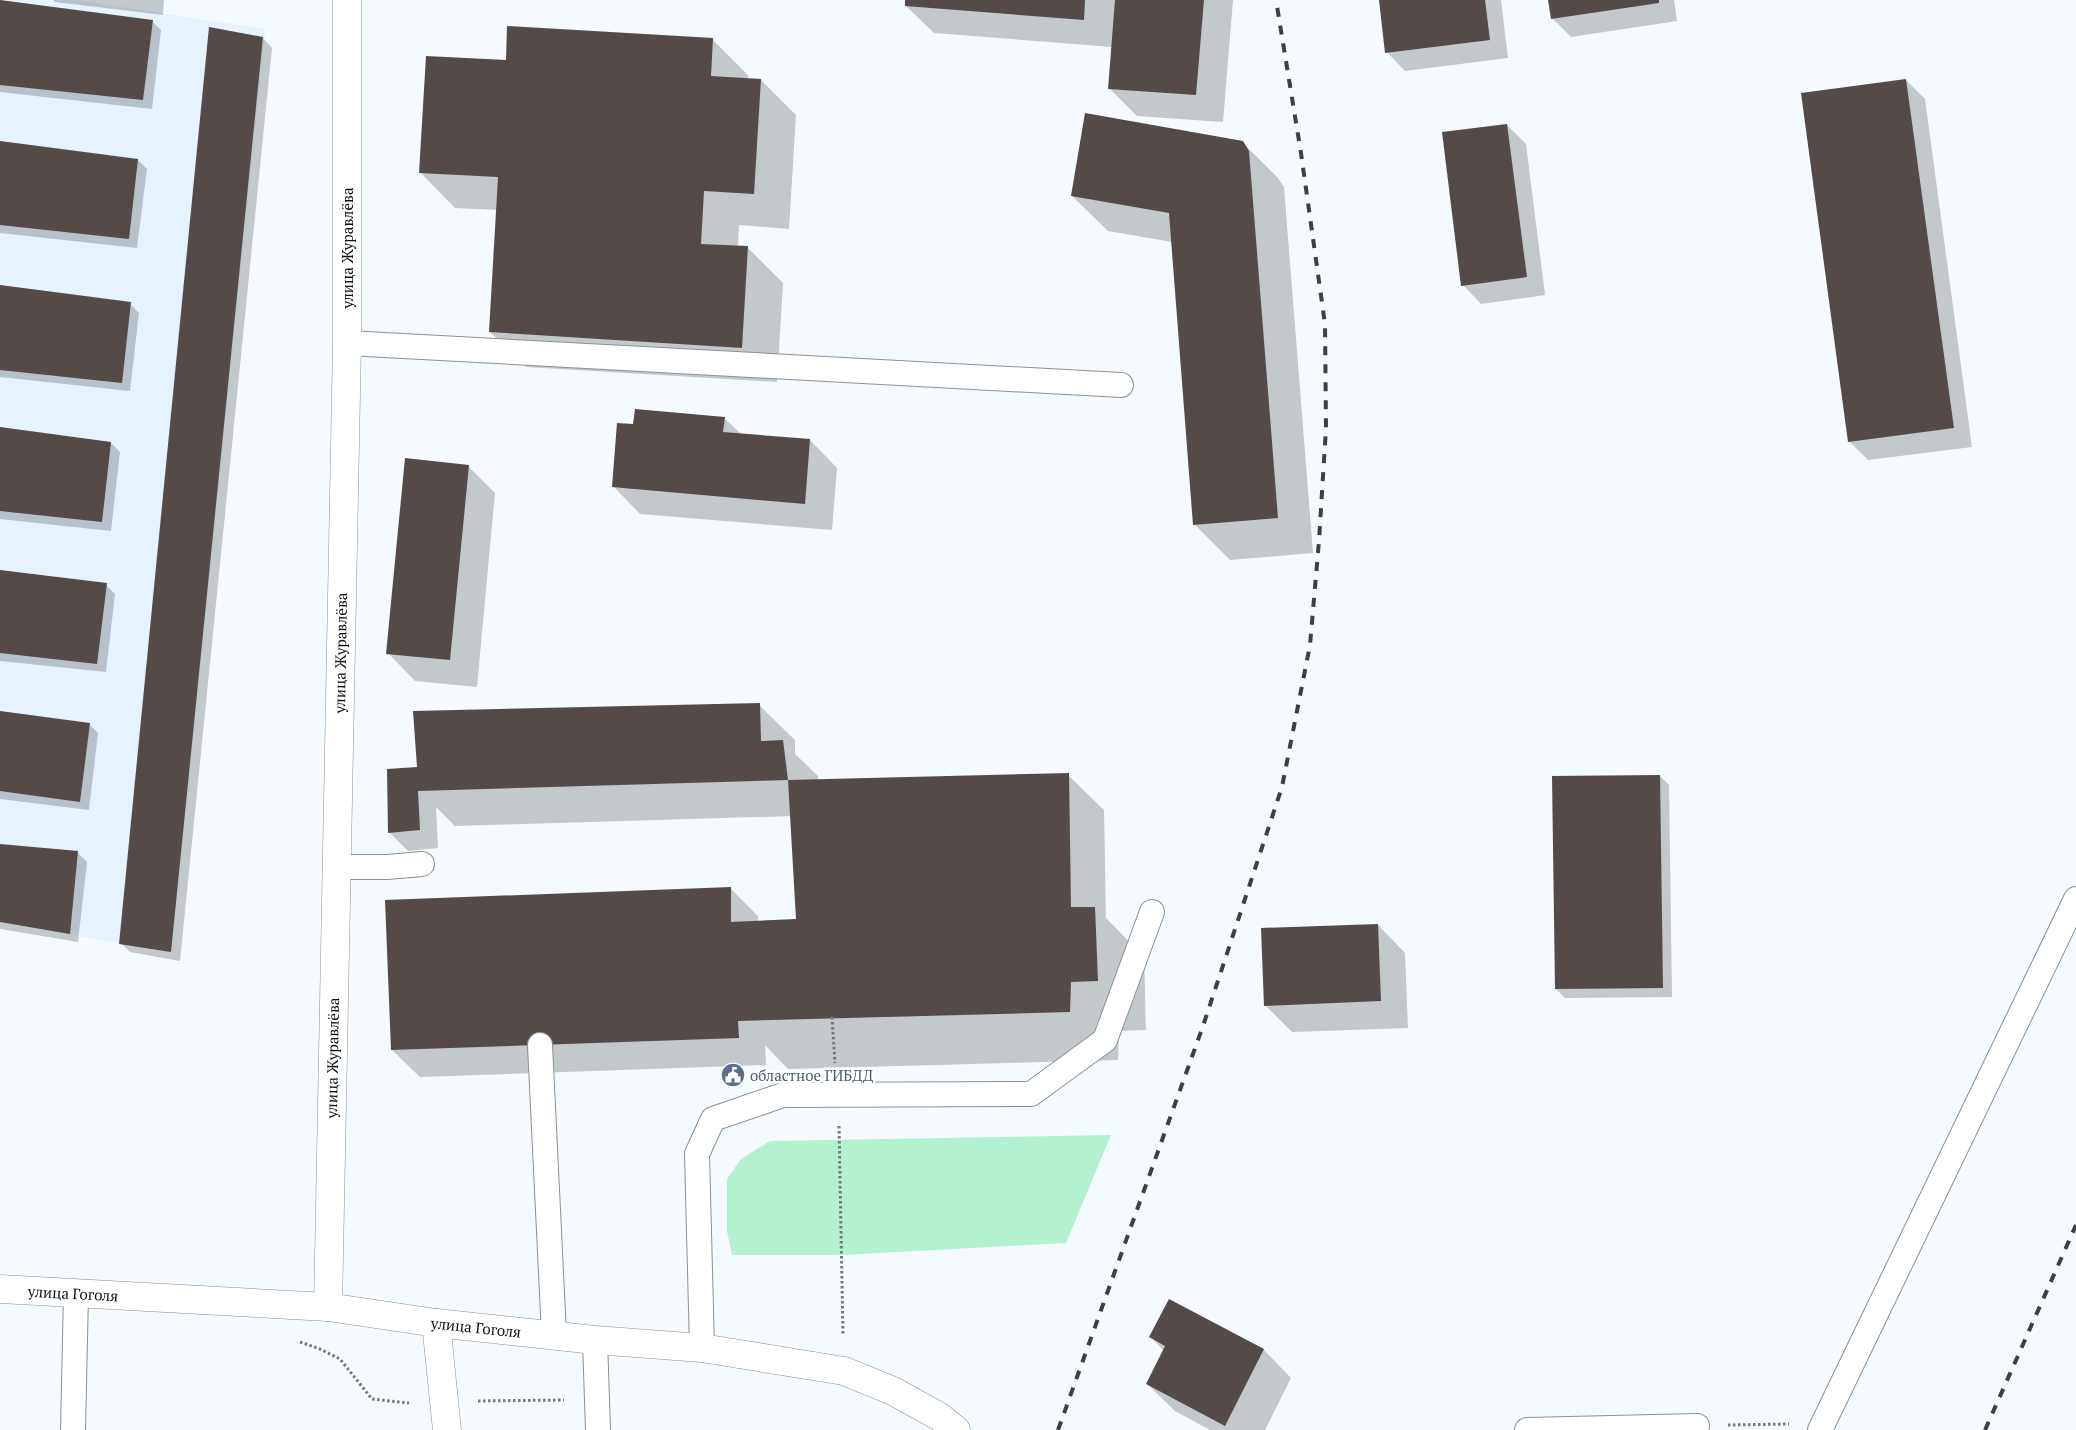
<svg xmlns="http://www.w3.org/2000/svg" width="2076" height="1430" viewBox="0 0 2076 1430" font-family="'PT Serif',serif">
<rect width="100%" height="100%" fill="#f4fafe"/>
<polygon fill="#e6f2fd" points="0,0 76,0 265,29 171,952 0,922"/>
<polygon fill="#b3f1d1" points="1111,1135 1066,1243 841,1255 732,1255 727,1231 727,1179 741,1159 770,1141"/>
<g fill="#0003">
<polygon points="53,0 164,0 163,15 55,2"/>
<polygon points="907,0 1233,0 1223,122 1137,116 1109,88 1112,47 934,33 906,6"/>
<polygon points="1380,0 1501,0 1508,58 1405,71 1387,52"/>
<polygon points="1549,0 1674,0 1677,21 1571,37 1552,18"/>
<polygon points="0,1 152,21 161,30 152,109 0,92"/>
<polygon points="263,38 272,48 180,961 130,952 121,943"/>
<polygon points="713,40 748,75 748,79 761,80 796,115 789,229 739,225 738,247 748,248 783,283 777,382 526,367 490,332 498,210 455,208 420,172 507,61"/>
<polygon points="1906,80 1925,99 1972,447 1868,460 1850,442 1802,94"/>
<polygon points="1507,125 1526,144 1545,295 1481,304 1463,285"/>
<polygon points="0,142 138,160 147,169 137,248 0,233"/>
<polygon points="1242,142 1278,178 1284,187 1313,553 1230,560 1195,525 1172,242 1108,231 1072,196"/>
<polygon points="0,287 130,304 139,313 130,391 0,377"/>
<polygon points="724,418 741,434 810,440 837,468 832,530 640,514 613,486 634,425"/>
<polygon points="0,429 111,443 120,452 111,531 0,519"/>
<polygon points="468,466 495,493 477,687 415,681 388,653"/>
<polygon points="0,571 106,585 115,594 106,672 0,661"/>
<polygon points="759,705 795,740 795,754 818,776 818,781 1068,775 1104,810 1106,918 1144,957 1146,1030 1119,1031 1118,1060 788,1069 765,1045 766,1065 420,1077 392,1050 731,889 758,916 758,922 799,920 792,816 455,826 436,807 438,848 408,851 390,833 388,770 418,768"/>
<polygon points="0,712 89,724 98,733 89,810 0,799"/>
<polygon points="1660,776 1669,785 1672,997 1565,998 1556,989"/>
<polygon points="0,845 78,853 87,862 78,942 0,929"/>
<polygon points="1378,925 1405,953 1408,1028 1292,1032 1265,1005"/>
<polygon points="1169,1300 1264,1350 1291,1378 1265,1430 1210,1430 1175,1411 1147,1384 1164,1351 1150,1336"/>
</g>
<g fill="#544a48">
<polygon points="0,0 153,20 143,100 0,85"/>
<polygon points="905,0 1085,0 1084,20 905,6"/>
<polygon points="1115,0 1204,0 1196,95 1108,89"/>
<polygon points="1379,0 1485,0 1490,40 1385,53"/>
<polygon points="1548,0 1659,0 1659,3 1551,19"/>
<polygon points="507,26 713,38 711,76 761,79 754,194 704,191 701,244 748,246 742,348 489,332 498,177 419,173 426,56 506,60"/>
<polygon points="209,27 263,37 171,952 119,944"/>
<polygon points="1906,79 1954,428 1848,442 1801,93"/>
<polygon points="1085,113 1243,141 1249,151 1278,518 1193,525 1169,213 1071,196"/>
<polygon points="1507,124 1527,277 1461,286 1442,132"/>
<polygon points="0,141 138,159 129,239 0,225"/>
<polygon points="0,285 131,302 122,383 0,370"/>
<polygon points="635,409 725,417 723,432 810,439 805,504 612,487 617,423 633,424"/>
<polygon points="0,427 111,442 102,522 0,511"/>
<polygon points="405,458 469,465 450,660 386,654"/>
<polygon points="0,570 107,583 97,664 0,653"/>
<polygon points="760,703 761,741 783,740 788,780 1069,773 1071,907 1095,907 1098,981 1071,982 1070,1012 738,1021 739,1038 391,1050 385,900 731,887 731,922 796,919 788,780 418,791 420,830 388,833 387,769 417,767 413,711"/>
<polygon points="0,711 90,723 80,802 0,791"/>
<polygon points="1660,775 1663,988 1555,989 1552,776"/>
<polygon points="0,844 78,851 70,934 0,922"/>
<polygon points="1378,924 1381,1001 1264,1006 1261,928"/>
<polygon points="1169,1299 1264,1349 1225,1426 1146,1384 1165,1346 1149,1337"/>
</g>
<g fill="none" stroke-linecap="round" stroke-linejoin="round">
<g stroke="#889198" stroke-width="26">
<g id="service">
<polyline points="347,343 1121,385"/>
<polyline points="335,867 387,867 422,864"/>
<polyline points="540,1045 554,1335"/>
<polyline points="595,1340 598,1430"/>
<polyline points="702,1348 697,1154 713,1119 783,1095 1031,1094 1105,1040 1152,912"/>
<polyline points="73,1430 76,1294"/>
<polyline points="1527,1430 1697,1426"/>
<polyline points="1820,1430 2076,899"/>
</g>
</g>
<g stroke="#889198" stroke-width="29">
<g id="minor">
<polyline points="0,1289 328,1307 436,1323 595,1340 702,1348 844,1371 893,1391 940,1417 956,1430"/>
<polyline points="328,1307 347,343 347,0"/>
<polyline points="436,1323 447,1430"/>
</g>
</g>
<g stroke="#75797d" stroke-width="3" stroke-dasharray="2.5 2.5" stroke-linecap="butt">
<polyline points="832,1017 835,1063"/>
<polyline points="839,1126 843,1335"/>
<polyline points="300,1342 320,1349 340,1359 372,1399 409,1403"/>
<polyline points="478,1401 564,1400"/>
<polyline points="1728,1425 1789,1424"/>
</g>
<use href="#service" stroke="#fff" stroke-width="24"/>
<use href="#minor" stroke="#fff" stroke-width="28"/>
<g stroke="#3c4043" stroke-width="4" stroke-dasharray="9 9" stroke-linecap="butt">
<polyline points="1058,1430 1203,1026 1282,787 1310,645 1319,541 1326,428 1325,324 1301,153 1276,0"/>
<polyline points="1985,1430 2076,1225"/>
</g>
</g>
<defs>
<g id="civic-disc" transform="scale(1.25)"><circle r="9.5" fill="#5c6f8a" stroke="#fff"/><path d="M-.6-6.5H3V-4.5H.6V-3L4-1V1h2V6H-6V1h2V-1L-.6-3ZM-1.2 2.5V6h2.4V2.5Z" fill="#fff"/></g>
</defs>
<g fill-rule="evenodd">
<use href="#civic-disc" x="733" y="1075"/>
</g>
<g text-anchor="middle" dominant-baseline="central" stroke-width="5" stroke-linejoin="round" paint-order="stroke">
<g font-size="15" fill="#0d1013" stroke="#fff">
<text transform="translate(347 248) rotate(-90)">улица Журавлёва</text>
<text transform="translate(340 653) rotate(-89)">улица Журавлёва</text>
<text transform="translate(332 1058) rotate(-89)">улица Журавлёва</text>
<text transform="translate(73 1293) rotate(3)">улица Гоголя</text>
<text transform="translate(476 1327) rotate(6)">улица Гоголя</text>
</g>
<g font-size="15" fill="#4e5e75" stroke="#fff" text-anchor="start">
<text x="750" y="1075">областное ГИБДД</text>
</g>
</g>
</svg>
